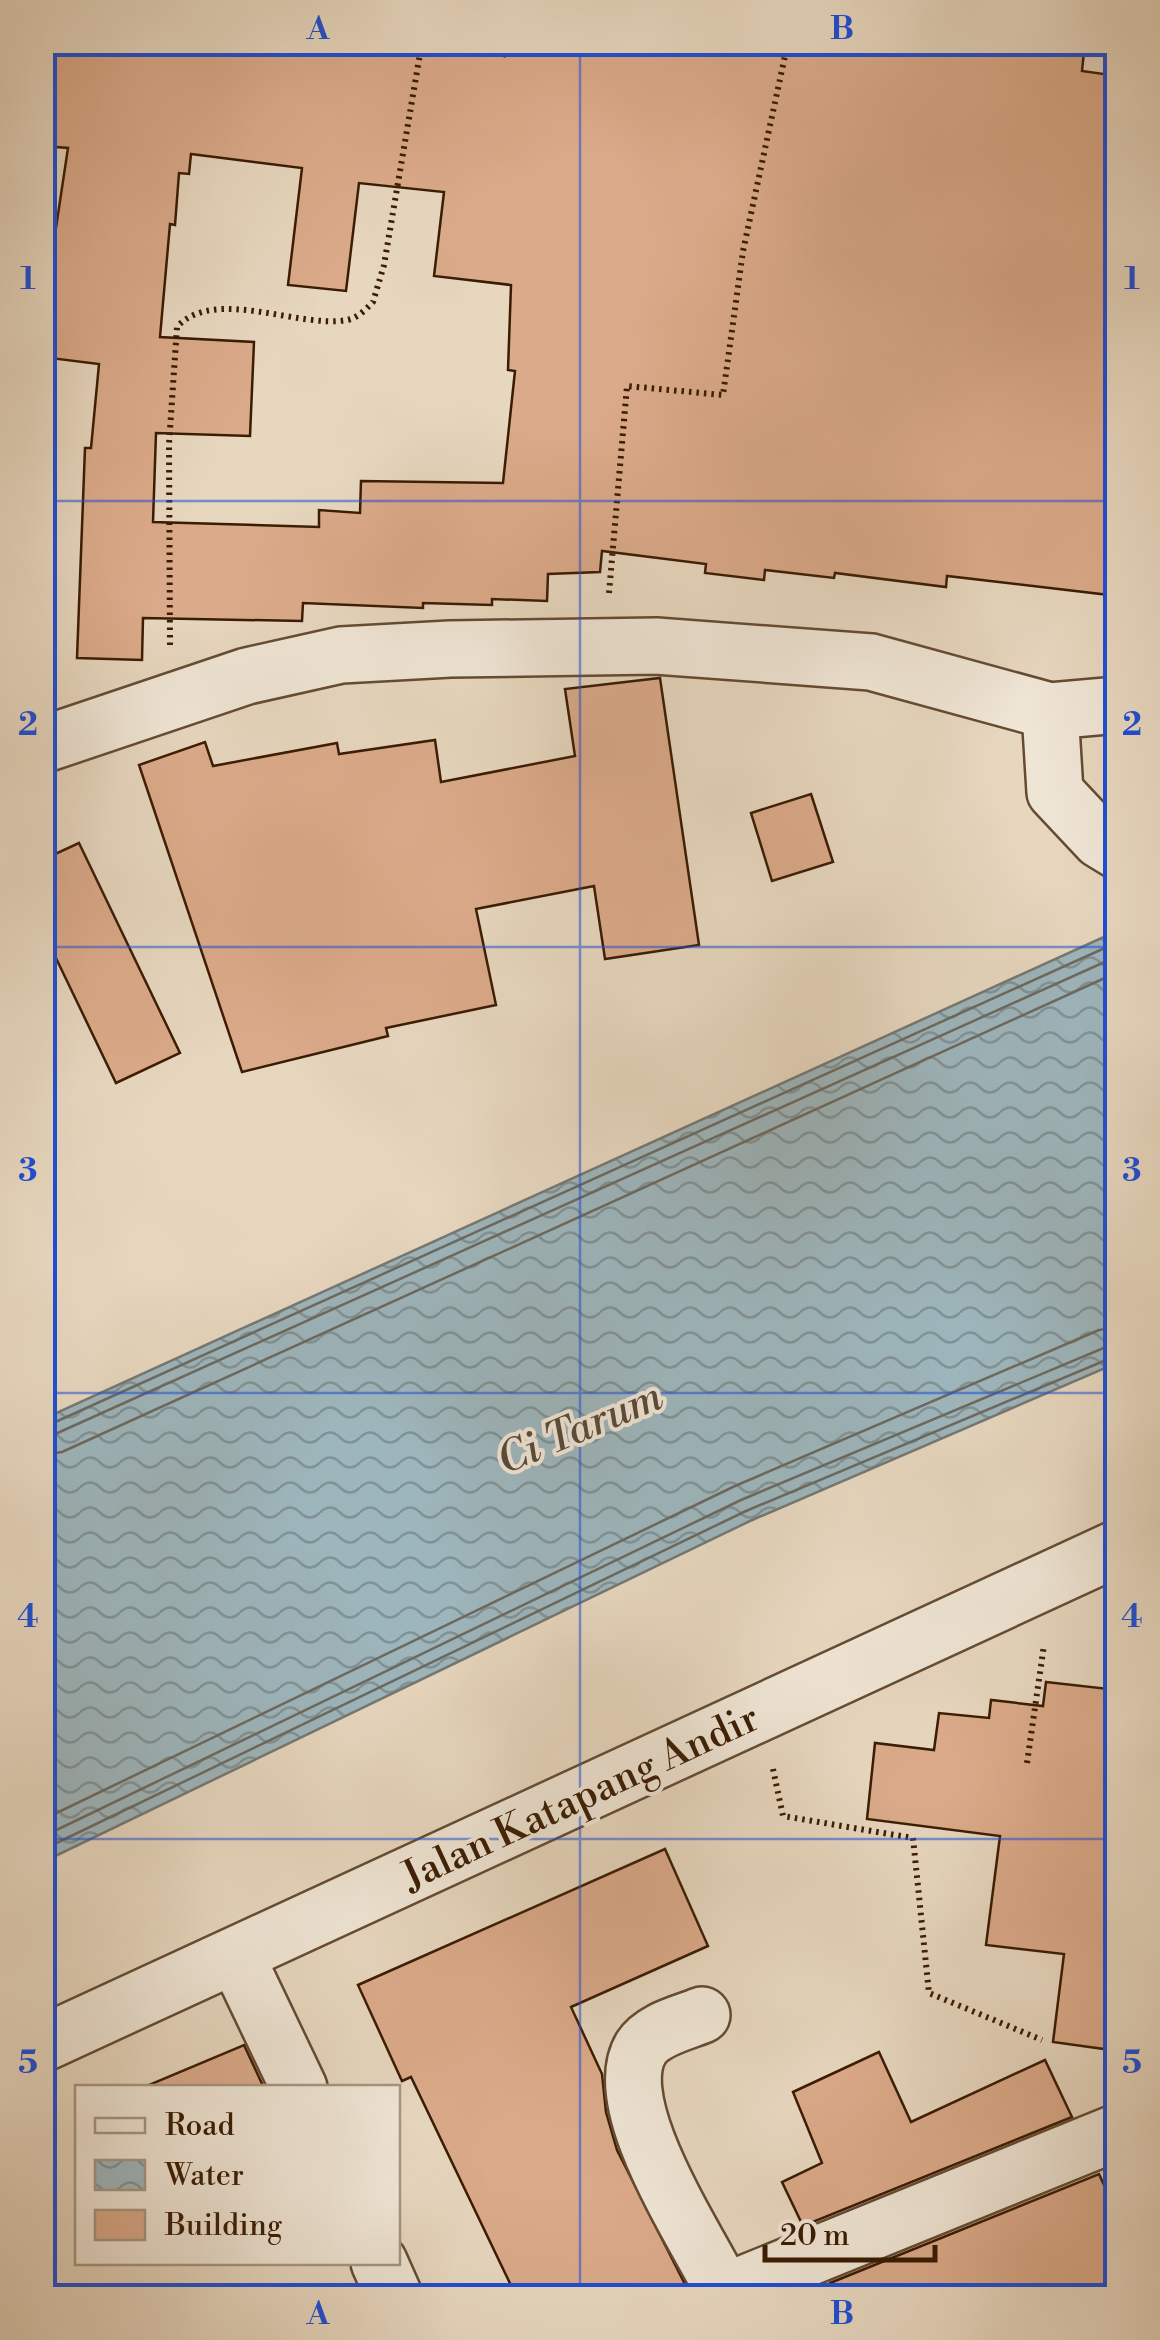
<svg xmlns="http://www.w3.org/2000/svg" width="1160" height="2340" viewBox="0 0 1160 2340" font-family="'Libre Bodoni',serif">
<defs>
<pattern id="water-waves" width="16" height="10" patternUnits="userSpaceOnUse" patternTransform="scale(2.5)"><rect width="16" height="10" fill="#9db6bd"/><path d="M0 5q4-4 8 0t8 0" fill="none" stroke="#819397"/></pattern>
</defs>
<rect width="100%" height="100%" fill="#e7d7bf"/>
<filter id="stains"><feTurbulence type="fractalNoise" baseFrequency=".002" numOctaves="4"/><feColorMatrix values="0 0 0 0 .2 0 0 0 0 .09 0 0 0 0 .02 0 0 0 .5 -.17"/></filter>
<radialGradient id="worn" r=".72"><stop offset=".6" stop-color="#630" stop-opacity="0"/><stop offset="1" stop-color="#630" stop-opacity=".3"/></radialGradient>
<polygon fill="url(#water-waves)" stroke="#757873" stroke-width="2.5" points="1117,931 1117,1363 750,1521 43,1862 43,1419"/>
<g fill="none" stroke-linecap="round" stroke-linejoin="round">
<g stroke="#6c6960" stroke-width="2.5">
<polyline points="42,1428 1118,942"/>
<polyline points="42,1440 1118,956"/>
<polyline points="42,1455 62,1452 1118,972"/>
<polyline points="42,1820 735,1486 1099,1330 1118,1327"/>
<polyline points="42,1837 741,1500 1118,1342"/>
<polyline points="42,1850 746,1511 1118,1355"/>
</g>
</g>
<g fill="#dbaa8a" stroke="#3a1c03" stroke-width="2.5" fill-rule="evenodd">
<path d="M58,42H353L352,47L493,54L494,42H998L1084,52L1082,71L1118,76V596L947,576L946,587L835,573L834,578L765,570L764,580L705,573L706,564L602,551L600,572L548,574L547,601L492,599V605L423,603V608L303,603L302,621L143,618L142,660L77,658L85,448H91L99,364L42,357V321L68,148L43,146ZM191,154L302,168L288,285L346,291L359,183L444,192L434,276L511,285L508,370L515,371L503,483L361,481L360,513L319,510V527L153,522L156,433L250,436L254,342L160,337L170,224L175,225L179,173L189,174Z"/>
<polygon points="660,678 699,945 605,959 594,886 476,909 496,1005 386,1028 388,1036 242,1072 139,765 205,742 213,766 337,743 339,754 435,740 441,782 575,756 565,689"/>
<polygon points="811,794 833,862 772,881 751,813"/>
<polygon points="79,843 180,1053 116,1083 42,929 42,860"/>
<polygon points="1046,1682 1118,1690 1118,1942 1104,2049 1053,2042 1064,1954 986,1945 1000,1836 867,1819 875,1743 934,1750 939,1713 989,1718 991,1700 1043,1706"/>
<polygon points="665,1849 708,1946 571,2007 602,2074 606,2112 617,2150 692,2298 517,2298 411,2077 402,2081 358,1985"/>
<polygon points="244,2045 264,2088 144,2088 144,2087"/>
<polygon points="879,2052 911,2122 1045,2060 1072,2117 803,2226 782,2182 822,2163 793,2092"/>
<polygon points="1099,2174 1104,2185 1118,2179 1118,2298 837,2298 830,2283"/>
</g>
<g fill="none" stroke-linecap="round" stroke-linejoin="round">
<g stroke="#654b32" stroke-width="60">
<g id="minor">
<polyline points="1050,711 1055,792 1100,840 1118,851"/>
<polyline points="42,745 247,676 341,655 450,649 656,646 871,662 1050,711 1118,705"/>
<polyline points="237,1958 299,2088"/>
<path d="M702,2015C683,2023 653,2029 641,2048C606,2106 700,2241 727,2298"/>
<polyline points="42,2044 1118,1548"/>
<polyline points="379,2262 395,2298"/>
<polyline points="724,2292 1118,2132"/>
</g>
</g>
<g stroke="#3a1c03" stroke-width="6" stroke-dasharray="2.5 5" stroke-linecap="butt">
<polyline points="422,42 508,55"/>
<polyline points="1105,150 1118,153"/>
<polyline points="609,593 627,386 723,395 743,251 788,42"/>
<path d="M170,645L169,444L177,327C214,286 299,329 347,320C358,318 366,309 373,302L384,265L422,42"/>
<polyline points="1027,1763 1044,1645"/>
<polyline points="773,1769 783,1816 913,1838 929,1993 1042,2040"/>
</g>
<use href="#minor" stroke="#efe5d5" stroke-width="55"/>
</g>
<path fill="none" stroke="#1d4ed8" stroke-width="2.5" stroke-opacity="0.55" d="M580,42V2298M42,501H1118M42,947H1118M42,1393H1118M42,1839H1118"/>
<g text-anchor="middle" dominant-baseline="central" stroke-width="8" stroke-linejoin="round" paint-order="stroke">
<g font-size="40" fill="#3a1c03" stroke="#efe5d5">
<text transform="translate(581 1798) rotate(-25)">Jalan Katapang Andir</text>
</g>
<g font-size="42" font-style="italic" fill="#584a3b" stroke="#efe5d5">
<text transform="translate(580 1429) rotate(-23)">Ci Tarum</text>
</g>
</g>
<rect width="1160" height="2340" fill="none" stroke="#e7d7bf" stroke-width="110"/>
<rect x="75" y="2085" width="325" height="180" fill="#efe5d5" stroke="#a79581" stroke-width="2.5"/>
<rect x="95" y="2118" width="50" height="15" fill="#efe5d5" stroke="#a79581" stroke-width="2.5"/>
<text x="165" y="2135" font-size="30" fill="#3a1c03">Road</text>
<rect x="95" y="2160" width="50" height="30" fill="url(#water-waves)" stroke="#a79581" stroke-width="2.5"/>
<text x="165" y="2185" font-size="30" fill="#3a1c03">Water</text>
<rect x="95" y="2210" width="50" height="30" fill="#dbaa8a" stroke="#a79581" stroke-width="2.5"/>
<text x="165" y="2235" font-size="30" fill="#3a1c03">Building</text>
<path d="M765 2245v15h170v-15" fill="none" stroke="#3a1c03" stroke-width="5"/>
<text x="780" y="2245" font-size="30" fill="#3a1c03" stroke="#efe5d5" stroke-width="8" paint-order="stroke">20 m</text>
<rect x="55" y="55" width="1050" height="2230" fill="none" stroke="#1d4ed8" stroke-width="4"/>
<g font-size="32" text-anchor="middle" font-weight="bold" fill="#1d4ed8">
<text x="318" y="39">A</text>
<text x="842" y="39">B</text>
<text x="28" y="289">1</text>
<text x="1132" y="289">1</text>
<text x="28" y="735">2</text>
<text x="1132" y="735">2</text>
<text x="28" y="1181">3</text>
<text x="1132" y="1181">3</text>
<text x="28" y="1627">4</text>
<text x="1132" y="1627">4</text>
<text x="28" y="2073">5</text>
<text x="1132" y="2073">5</text>
<text x="318" y="2324">A</text>
<text x="842" y="2324">B</text>
</g>
<rect width="100%" height="100%" filter="url(#stains)"/>
<rect width="100%" height="100%" fill="url(#worn)"/>
</svg>
